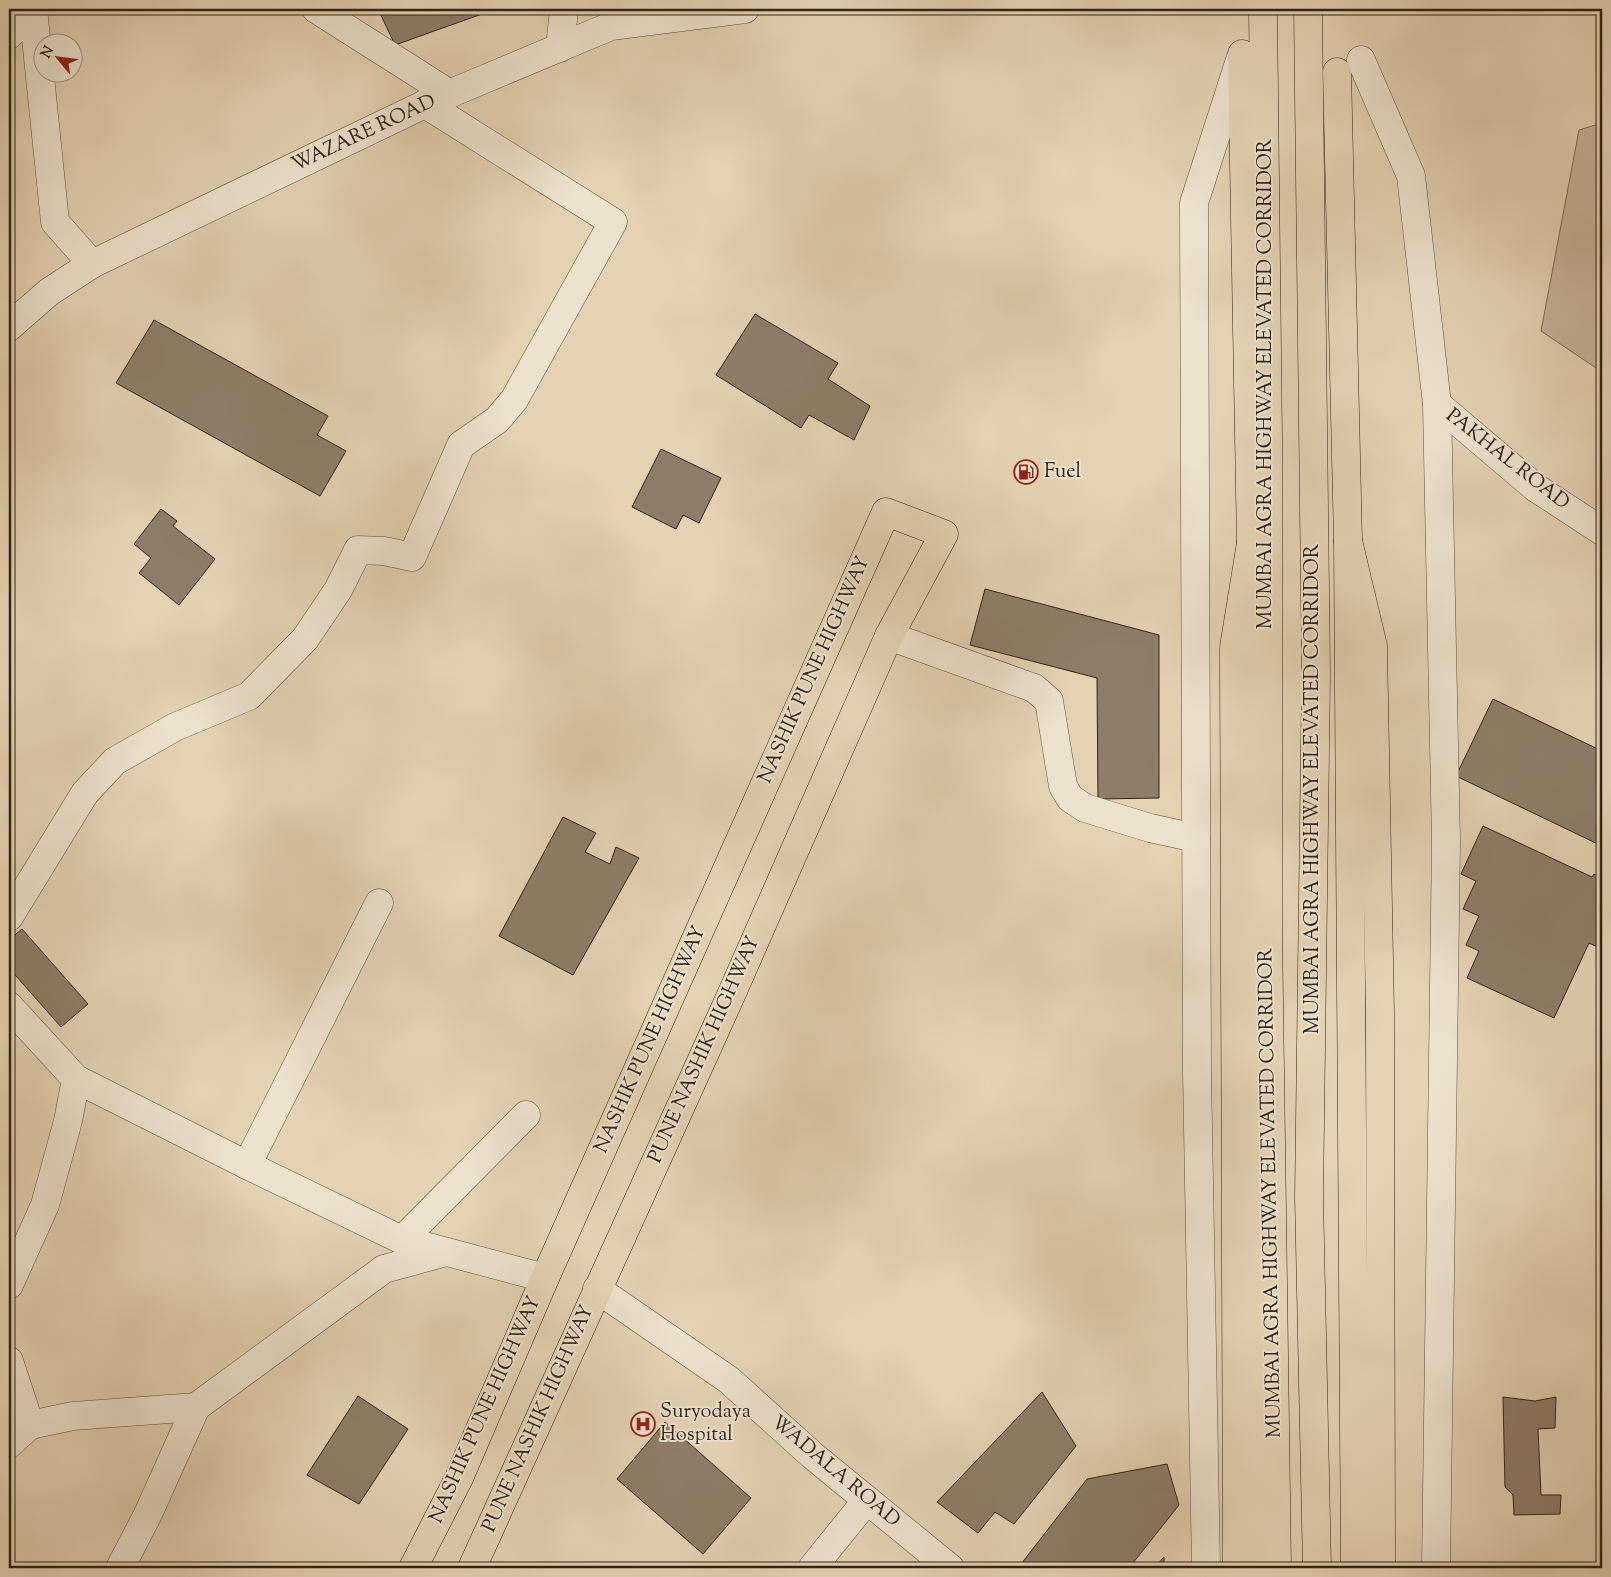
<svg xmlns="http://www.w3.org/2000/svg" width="1611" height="1577" viewBox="0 0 1611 1577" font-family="'Sorts Mill Goudy',serif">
<rect width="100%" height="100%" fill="#e4d2b3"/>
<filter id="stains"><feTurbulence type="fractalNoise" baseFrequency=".004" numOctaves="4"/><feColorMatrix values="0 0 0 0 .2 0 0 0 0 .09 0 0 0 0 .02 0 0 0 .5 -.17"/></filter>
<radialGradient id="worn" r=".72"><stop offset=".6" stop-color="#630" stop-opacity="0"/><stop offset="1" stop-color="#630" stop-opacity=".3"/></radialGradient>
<polygon fill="#c5b499" stroke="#7a6c58" points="1602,123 1602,372 1541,331 1579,130"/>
<g fill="#8e7e69" stroke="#302418">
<polygon points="378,9 496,9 395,45"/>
<polygon points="755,314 838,363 828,379 870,406 854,440 809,415 801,428 716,375"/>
<polygon points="154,320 328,416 317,435 346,451 320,496 116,383"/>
<polygon points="661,449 721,478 699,523 683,515 676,529 632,507"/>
<polygon points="161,509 177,521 173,526 215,559 179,605 139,573 151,558 134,544"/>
<polygon points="985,589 1159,635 1159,798 1098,799 1097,678 970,645"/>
<polygon points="1493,699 1602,751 1602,846 1456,776"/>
<polygon points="563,817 596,833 585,852 610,864 616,847 639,858 573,975 499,936"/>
<polygon points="1483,826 1592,877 1594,874 1602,877 1602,949 1589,943 1554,1018 1467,978 1479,951 1466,945 1479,916 1463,909 1476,881 1461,874"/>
<polygon points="22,929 88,1004 61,1027 9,968 9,940"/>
<polygon points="1042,1392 1076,1446 1014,1524 995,1512 978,1533 937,1502"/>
<polygon points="358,1396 408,1429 359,1504 307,1475"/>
<polygon points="1503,1397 1535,1401 1556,1397 1555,1428 1538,1429 1541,1495 1561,1495 1560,1514 1514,1515 1513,1495 1505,1487"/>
<polygon points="665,1422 751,1498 703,1554 617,1479"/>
<polygon points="1167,1464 1179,1505 1129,1568 1018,1568 1087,1479"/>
<polygon points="1164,1557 1164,1568 1154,1568"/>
</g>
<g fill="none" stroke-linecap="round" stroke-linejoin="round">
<g stroke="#5d503f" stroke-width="29">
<g id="minor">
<polyline points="33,9 55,222 92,264"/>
<polyline points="316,9 450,94"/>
<polyline points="9,35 33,10"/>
<polyline points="560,48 564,9"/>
<polyline points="1361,60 1411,176 1437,404 1446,842 1436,1568"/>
<polyline points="9,327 49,292 92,264 425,104 611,26 745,9"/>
<polyline points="1437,404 1536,488 1602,531"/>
<polyline points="889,636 1034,688 1049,701 1063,786 1070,798 1085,808 1150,828 1196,838"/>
<polyline points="9,917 85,793 115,761 175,727 249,696 305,639 338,590 358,550 384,551 412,557 461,445 497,420 514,400 613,222 425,104"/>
<polyline points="9,1006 76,1079 247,1165 402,1240 545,1278"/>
<polyline points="247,1165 379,903"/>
<polyline points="402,1240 526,1115"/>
<polyline points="9,1285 45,1205 68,1121 76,1079"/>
<polyline points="597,1289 729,1380 812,1455 950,1568"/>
<polyline points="9,1361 30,1425"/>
<polyline points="9,1444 30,1425 73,1416 196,1407 384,1269 446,1252"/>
<polyline points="120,1568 148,1514 196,1407"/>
<polyline points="812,1568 867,1500"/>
<polyline points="1206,1568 1197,1072 1194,203 1240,60"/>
</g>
</g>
<g stroke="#302418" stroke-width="29">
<g id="major">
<polyline points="1242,54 1251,543 1256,1568"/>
<polyline points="1337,72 1348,541 1355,1568"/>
</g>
</g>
<g stroke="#302418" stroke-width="29">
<g id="highway">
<polyline points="1263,9 1268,437 1268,930 1277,1568"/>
<polyline points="1308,9 1316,674 1309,1197 1317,1568"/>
<polyline points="1348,541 1373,646 1380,1012 1381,1568"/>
<polyline points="413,1568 459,1478 545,1278 886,512 944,534 889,636 732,993 472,1568"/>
<polyline points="1237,1568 1234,647 1251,543"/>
</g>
</g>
<use href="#minor" stroke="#ede2ce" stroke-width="28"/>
<use href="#major" stroke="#e4d2b3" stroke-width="28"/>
<use href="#highway" stroke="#e4d2b3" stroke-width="28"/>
</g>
<defs>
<g id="fuel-ring" transform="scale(1.25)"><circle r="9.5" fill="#ede2ce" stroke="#8f2418" stroke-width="1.5"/><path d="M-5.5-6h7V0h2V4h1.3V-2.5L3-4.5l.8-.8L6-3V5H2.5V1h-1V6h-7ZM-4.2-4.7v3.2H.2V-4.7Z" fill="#8f2418"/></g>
<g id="hospital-ring" transform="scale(1.25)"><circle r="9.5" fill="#ede2ce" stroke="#8f2418" stroke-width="1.5"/><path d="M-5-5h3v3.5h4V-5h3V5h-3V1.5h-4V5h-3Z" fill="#8f2418"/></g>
</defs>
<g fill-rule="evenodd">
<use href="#fuel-ring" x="1026" y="472"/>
<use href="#hospital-ring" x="643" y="1424"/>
</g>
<g text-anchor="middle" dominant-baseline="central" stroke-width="4" stroke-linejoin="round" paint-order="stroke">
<g font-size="20" fill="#302418" stroke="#ede2ce">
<text transform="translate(364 134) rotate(-25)">WAZARE ROAD</text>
<text transform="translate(1266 384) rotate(-90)">MUMBAI AGRA HIGHWAY ELEVATED CORRIDOR</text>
<text transform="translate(1507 460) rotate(38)">PAKHAL ROAD</text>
<text transform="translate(815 670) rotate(-66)">NASHIK PUNE HIGHWAY</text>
<text transform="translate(1313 789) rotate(-90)">MUMBAI AGRA HIGHWAY ELEVATED CORRIDOR</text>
<text transform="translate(651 1040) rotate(-66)">NASHIK PUNE HIGHWAY</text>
<text transform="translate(705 1050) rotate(-66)">PUNE NASHIK HIGHWAY</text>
<text transform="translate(1271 1193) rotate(-91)">MUMBAI AGRA HIGHWAY ELEVATED CORRIDOR</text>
<text transform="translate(486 1410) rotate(-66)">NASHIK PUNE HIGHWAY</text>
<text transform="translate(539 1419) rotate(-66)">PUNE NASHIK HIGHWAY</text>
<text transform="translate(835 1472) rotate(40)">WADALA ROAD</text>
</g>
<g font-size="20" fill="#302418" stroke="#ede2ce" text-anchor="start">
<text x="1044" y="472">Fuel</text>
<text x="660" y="1412">Suryodaya<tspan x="660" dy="23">Hospital</tspan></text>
</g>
</g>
<rect width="1611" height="1577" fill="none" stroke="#e4d2b3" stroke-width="30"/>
<rect x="10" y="10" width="1591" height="1557" fill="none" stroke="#302418" stroke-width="2.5"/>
<rect x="15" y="15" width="1581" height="1547" fill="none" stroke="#302418"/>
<g transform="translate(58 58) rotate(299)"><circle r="24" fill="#ede2ce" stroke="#a19685"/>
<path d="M0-4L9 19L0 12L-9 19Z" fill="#8f2418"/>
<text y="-8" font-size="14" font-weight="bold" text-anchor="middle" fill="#302418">N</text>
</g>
<rect width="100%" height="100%" filter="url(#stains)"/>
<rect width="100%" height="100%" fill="url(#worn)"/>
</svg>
